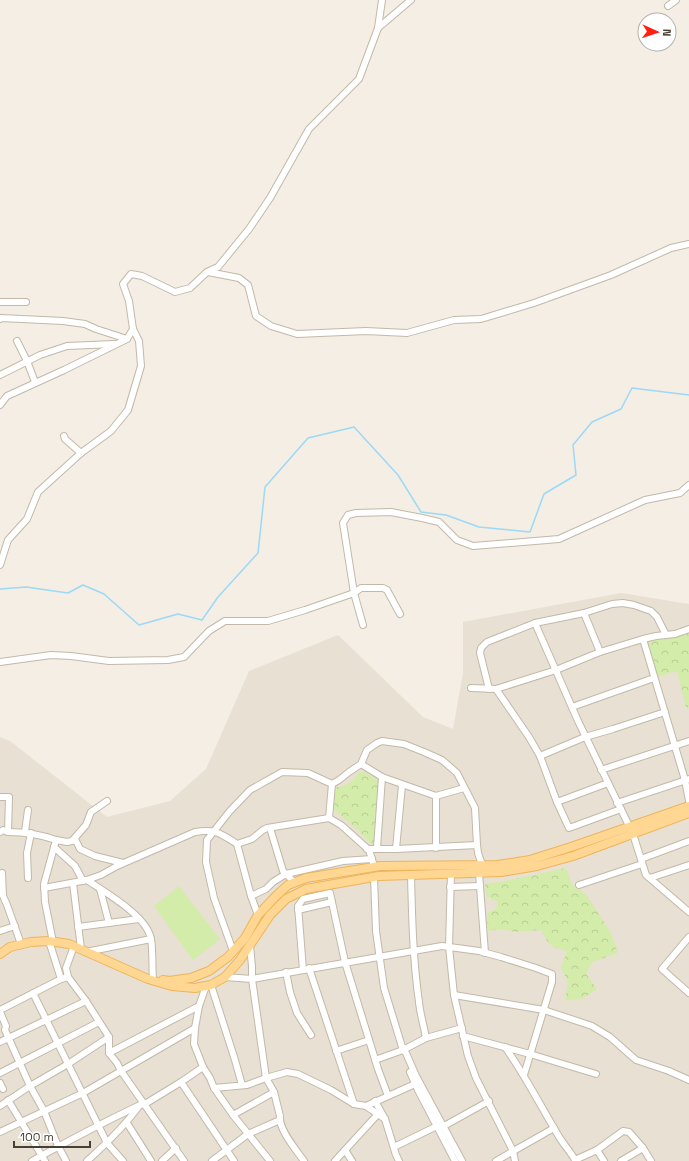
<svg xmlns="http://www.w3.org/2000/svg" width="689" height="1161" viewBox="0 0 689 1161" font-family="'Space Grotesk',sans-serif">
<defs>
<pattern id="forest-crowns" width="20" height="18" patternUnits="userSpaceOnUse"><rect width="20" height="18" fill="#d4ecaa"/><path d="M2 6a3 3 0 1 1 6 0M12 15a3 3 0 1 1 6 0" fill="none" stroke="#b7cb93"/></pattern>
</defs>
<rect width="100%" height="100%" fill="#f4eee5"/>
<polygon fill="#e8e0d2" points="621,593 689,604 689,1161 0,1161 0,737 10,741 107,817 170,801 206,769 249,671 338,635 423,717 453,729 463,673 463,622"/>
<polygon fill="#d4ecaa" points="179,886 220,939 193,960 154,906"/>
<g fill="url(#forest-crowns)">
<polygon points="689,627 689,707 686,708 677,671 657,677 648,643"/>
<path d="M360,772H364L380,780L375,842L372,845L357,829L333,809L336,787C347,787 353,780 360,772Z"/>
<path d="M565,868L568,872L572,885L586,894L611,933L618,953L592,962L586,974L597,989L584,998L565,1001L568,982L561,967L567,951C550,947 549,945 541,930L516,932L502,929L488,931L487,913L496,909L498,902L487,897L485,884L510,880Z"/>
</g>
<g fill="none" stroke-linecap="round" stroke-linejoin="round">
<polyline stroke="#9bd9f7" stroke-width="1.5" points="0,589 26,587 68,593 83,585 104,594 139,625 178,614 202,620 218,597 258,553 265,487 308,438 354,427 398,475 421,512 446,515 479,527 530,532 544,494 576,475 573,445 592,422 621,409 632,388 689,395"/>
<g stroke="#c3b8a9" stroke-width="8">
<g id="minor">
<polyline points="668,6 676,0"/>
<polyline points="378,28 411,0"/>
<polyline points="208,272 239,278 248,285 256,316 271,326 297,334 366,331 407,333 454,320 481,319 534,303 611,275 671,248 689,244"/>
<polyline points="0,302 26,302"/>
<polyline points="0,319 1,318 63,321 85,324 96,329 127,339"/>
<polyline points="17,341 27,361 35,382"/>
<polyline points="0,375 40,355 67,346 114,344"/>
<polyline points="0,405 7,396 64,370 127,339 133,329"/>
<polyline points="64,436 65,439 81,453"/>
<polyline points="0,565 8,540 27,519 38,492 81,453 111,431 128,410 141,366 139,341 133,329 129,301 123,284 131,274 142,276 175,292 190,288 207,272 218,267 249,229 270,198 309,129 359,79 378,28 382,0"/>
<polyline points="584,613 600,652"/>
<polyline points="535,623 578,721 633,834 646,875 689,912"/>
<polyline points="363,625 354,593 343,523 348,515 356,513 391,512 422,518 439,522 457,540 473,546 559,539 645,500 680,493 689,485"/>
<polyline points="643,639 685,780 689,801"/>
<polyline points="0,662 51,655 71,656 109,661 168,660 184,657 209,631 225,621 268,621 305,610 354,593 361,588 383,588 387,590 400,614"/>
<polyline points="471,688 496,689 556,670 600,652 643,639 656,636 675,634 689,629"/>
<polyline points="489,689 480,653 481,648 487,642 535,623 584,613 612,604 623,603 634,605 651,611 657,617 666,635"/>
<polyline points="496,689 529,737 540,756 557,802 569,828 621,809"/>
<polyline points="572,707 654,678"/>
<polyline points="540,756 585,737 613,729 665,712"/>
<polyline points="361,764 382,777 436,796 464,788"/>
<polyline points="601,770 689,741"/>
<polyline points="0,797 9,797 8,832 3,830 0,832"/>
<polyline points="557,802 608,783"/>
<polyline points="617,803 689,779"/>
<polyline points="329,818 332,784"/>
<polyline points="270,828 283,871 295,883"/>
<path d="M8,832C26,832 39,834 56,840L44,884L45,902L53,942"/>
<polyline points="25,832 28,810"/>
<polyline points="75,839 80,849 95,856 123,863"/>
<polyline points="56,840 67,842 72,841 86,825 91,812 107,801"/>
<polyline points="237,844 252,839 263,830 267,828 329,818 341,825 369,850 372,859 374,867"/>
<polyline points="54,847 75,866 83,881"/>
<polyline points="377,848 382,777"/>
<polyline points="436,848 436,796"/>
<polyline points="367,849 396,849 477,845"/>
<polyline points="396,849 402,785"/>
<polyline points="641,859 689,841"/>
<polyline points="2,873 3,896 7,905 21,944"/>
<polyline points="451,873 449,947 454,995 468,1056 476,1078 513,1151 515,1161"/>
<polyline points="479,873 485,953"/>
<path d="M411,875C412,917 413,960 419,1002C420,1014 424,1026 426,1038"/>
<polyline points="374,877 376,931 384,988 403,1050 406,1053 416,1076 462,1161"/>
<polyline points="28,878 27,853 31,833"/>
<polyline points="650,878 689,865"/>
<path d="M87,880C106,893 147,916 151,939C153,950 152,968 153,980"/>
<polyline points="73,883 81,949"/>
<polyline points="579,885 642,864"/>
<polyline points="450,887 480,886"/>
<path d="M44,888L87,880L101,875L117,866L195,832C216,829 220,833 237,844L251,896L258,915"/>
<polyline points="100,889 109,923"/>
<polyline points="251,896 266,889 273,882 286,874 343,861 372,859"/>
<polyline points="298,910 332,902"/>
<polyline points="78,927 139,919"/>
<polyline points="0,931 15,926"/>
<polyline points="689,937 662,969 689,993"/>
<polyline points="49,941 61,979"/>
<polyline points="74,946 66,968 68,977 86,1001 109,1037 109,1053 117,1063 121,1071 184,1161"/>
<path d="M250,946L252,966V979L266,1078L274,1092L280,1116C278,1129 297,1151 304,1161"/>
<polyline points="233,951 214,898 206,862 207,840 229,812 250,790 282,772 308,773 332,784 339,780 349,772 361,764 367,750 377,743 382,741 404,744 424,752 442,760 457,773 475,808 477,845 478,853 482,865"/>
<polyline points="86,952 151,939"/>
<polyline points="309,968 354,1104"/>
<polyline points="303,970 298,906 303,899 330,893 345,962 378,1069 388,1096"/>
<polyline points="286,972 290,992 297,1013 311,1035"/>
<polyline points="225,977 252,979 442,946 479,951 501,957 536,968 552,974 552,982 524,1075"/>
<polyline points="211,985 235,1060 242,1085"/>
<polyline points="206,986 199,1006 195,1028 194,1044 203,1067 210,1078 214,1088 233,1115 270,1161"/>
<polyline points="33,993 107,1143 123,1161"/>
<polyline points="454,995 544,1010 592,1026 610,1037 636,1060 669,1071 689,1080"/>
<polyline points="0,1010 61,979 68,977"/>
<polyline points="0,1012 6,1026 5,1030 30,1086 44,1111 58,1146 66,1161"/>
<polyline points="463,1036 530,1054 596,1074"/>
<polyline points="0,1042 86,1001"/>
<path d="M505,1047C525,1075 540,1105 558,1135C563,1144 570,1151 575,1160L597,1150L604,1161"/>
<polyline points="336,1051 369,1040"/>
<polyline points="109,1053 199,1006"/>
<polyline points="375,1060 403,1050 426,1038 462,1028"/>
<polyline points="410,1072 418,1090 455,1161"/>
<polyline points="0,1073 99,1022"/>
<polyline points="181,1082 234,1161"/>
<polyline points="0,1083 3,1089"/>
<polyline points="214,1088 247,1085 266,1078 287,1072 298,1074 331,1090 354,1104 366,1106 385,1119"/>
<polyline points="8,1100 45,1161"/>
<polyline points="375,1101 385,1119 396,1155 399,1161"/>
<polyline points="0,1106 30,1086 68,1064 109,1037"/>
<polyline points="366,1106 415,1084"/>
<polyline points="233,1115 274,1092"/>
<polyline points="127,1123 151,1161"/>
<polyline points="444,1126 489,1101"/>
<polyline points="0,1132 83,1093 195,1028"/>
<polyline points="394,1147 437,1126"/>
<polyline points="345,1150 352,1161"/>
<polyline points="597,1150 623,1131 629,1132 643,1148"/>
<path d="M32,1161C68,1141 104,1122 140,1105L145,1104L181,1082L203,1067"/>
<path d="M87,1161C106,1144 124,1127 139,1106"/>
<polyline points="162,1161 176,1148"/>
<polyline points="212,1161 248,1134 280,1120"/>
<polyline points="335,1161 378,1114"/>
<polyline points="496,1161 554,1128"/>
<polyline points="621,1161 643,1148 651,1161"/>
</g>
</g>
<g stroke="#eeb459" stroke-width="10">
<g id="major">
<polyline points="0,954 10,947 31,942 49,941 69,944 148,979 172,986 195,988 211,985 225,977 240,960 270,915 286,899 306,889 379,876 502,872 537,866 573,856 689,813"/>
<polyline points="163,980 169,981 191,978 209,971 228,957 245,938 258,915 276,896 288,885 306,878 380,866 498,865 530,860 574,846 689,806"/>
</g>
</g>
<use href="#minor" stroke="#fff" stroke-width="6"/>
<use href="#major" stroke="#ffd793" stroke-width="8"/>
</g>
<g transform="translate(657 32) rotate(93)"><circle r="19" fill="#ffffff" stroke="#b5b2ae"/>
<path d="M0-3L7 15L0 10L-7 15Z" fill="#ff2011"/>
<text y="-6" font-size="11" font-weight="bold" text-anchor="middle" fill="#473e34">N</text>
</g>
<path d="M14 1141v6h76v-6" fill="none" stroke="#473e34" stroke-width="2"/>
<text x="20" y="1141" font-size="12" fill="#473e34" stroke="#ffffff" stroke-width="3" paint-order="stroke">100 m</text>
</svg>
